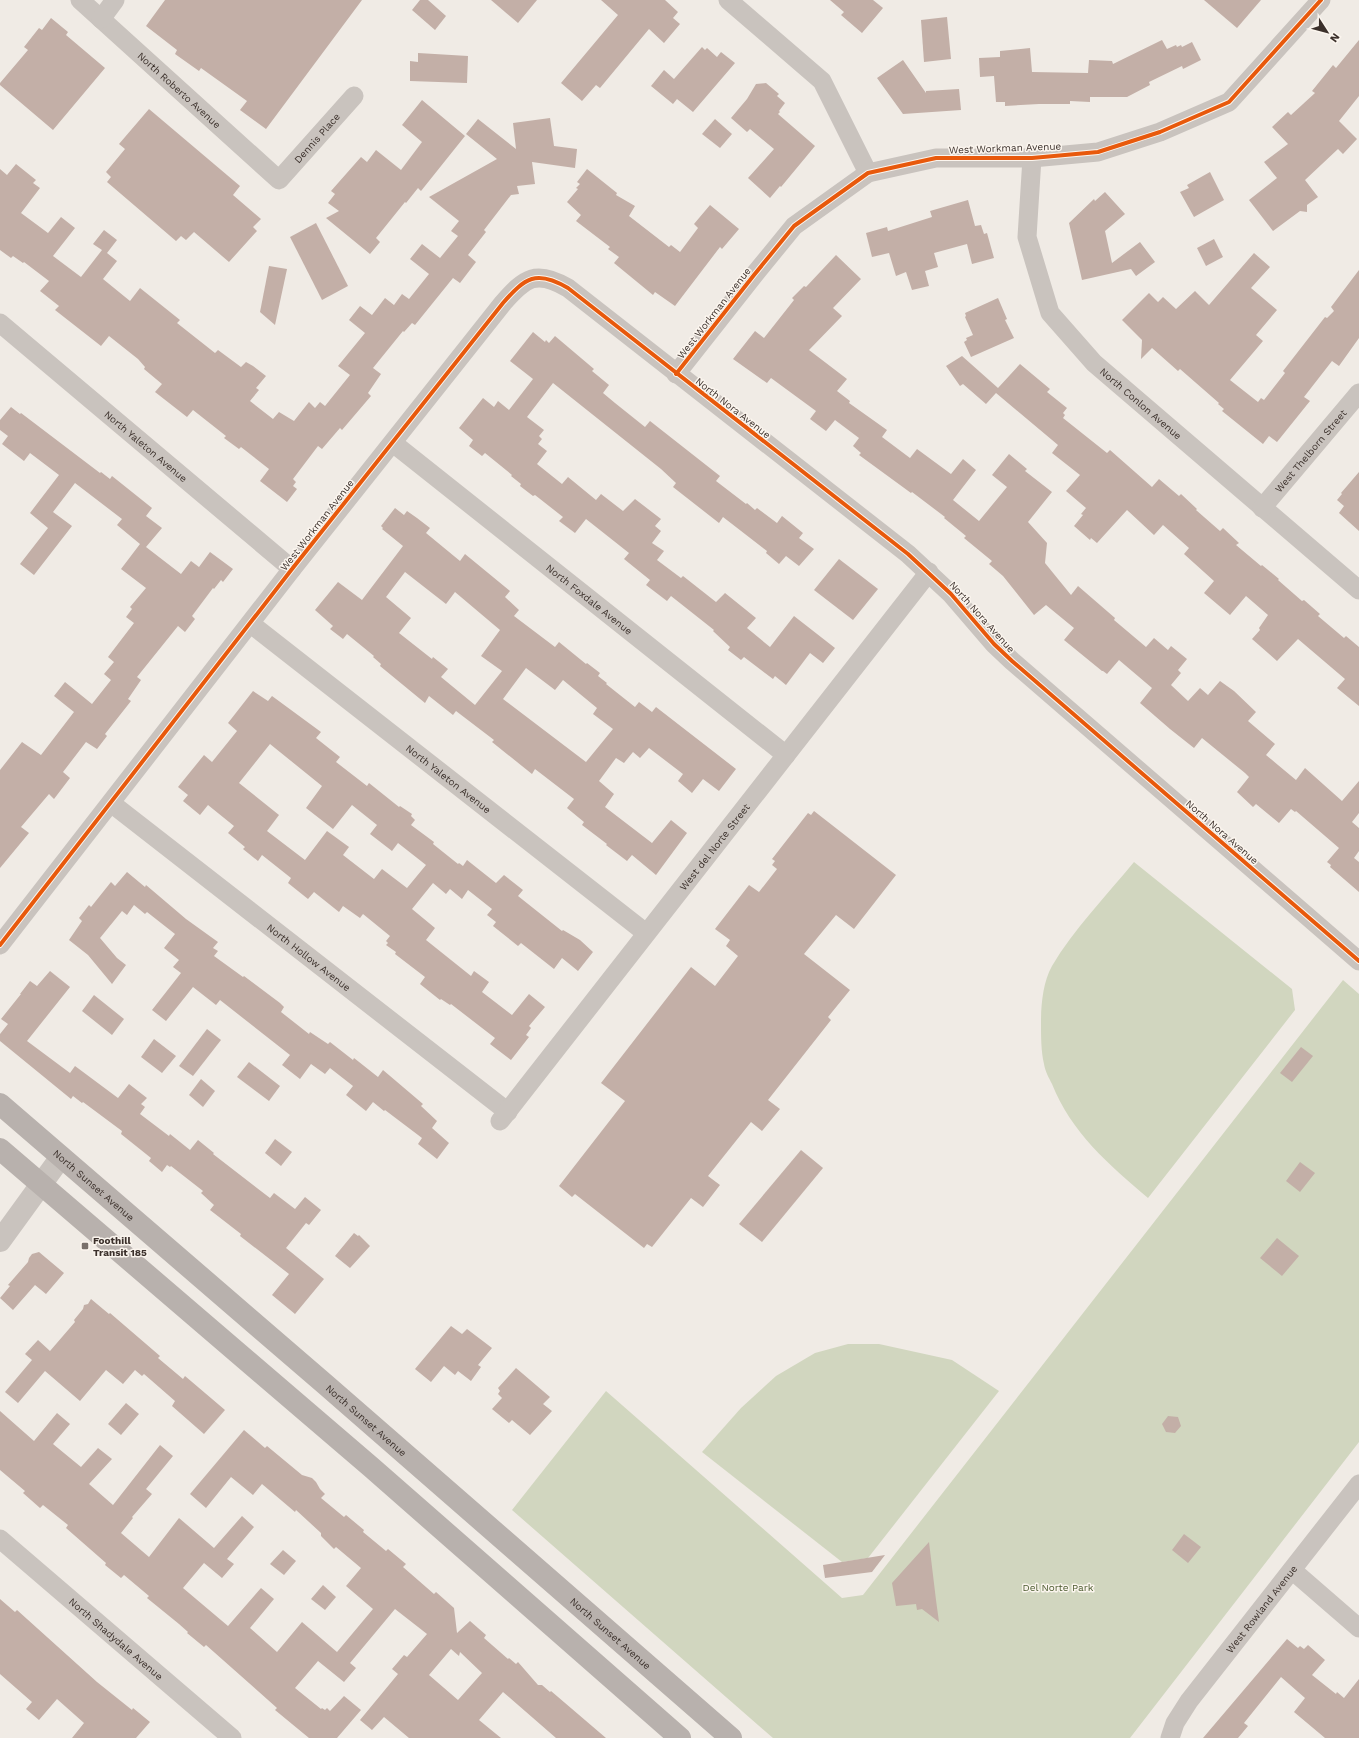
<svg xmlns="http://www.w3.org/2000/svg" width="1359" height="1738" viewBox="0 0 1359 1738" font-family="'Work Sans',sans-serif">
<rect width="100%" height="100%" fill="#f0ebe5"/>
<g fill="#d1d6bf">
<path d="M1134,862L1292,989L1295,1010L1148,1198C1109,1165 1071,1132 1052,1084C1049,1078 1045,1071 1044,1064C1041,1051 1041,1036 1041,1022C1041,1005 1043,982 1052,966C1073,930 1107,895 1134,862Z"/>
<polygon points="1343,980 1359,994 1359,1442 1130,1738 773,1738 512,1510 606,1391 842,1598 863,1595"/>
<polygon points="848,1344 879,1344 952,1360 999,1391 868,1558 842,1562 702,1452 741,1408 776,1376 815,1353"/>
</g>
<g fill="#c3afa7" fill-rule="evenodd">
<polygon points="165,0 362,0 266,129 240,110 247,101 201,68 199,71 175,54 177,50 146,26"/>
<polygon points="420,0 428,0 446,16 435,30 412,10"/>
<polygon points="491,0 537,0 518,23"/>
<polygon points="601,0 665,0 678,12 673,18 680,24 664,43 649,29 600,88 596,85 582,101 561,83 618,15"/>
<polygon points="830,0 873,0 883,8 862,33 841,15 844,12"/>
<polygon points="1204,0 1261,0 1237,28"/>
<polygon points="947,17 951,59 924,62 921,20"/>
<polygon points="51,18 68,32 66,35 105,68 53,130 0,85 0,83 28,50 24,47 39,28 42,30"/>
<polygon points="1162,40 1167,49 1176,45 1177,47 1181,45 1182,47 1192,42 1201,60 1183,69 1182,66 1149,82 1150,85 1127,97 1090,97 1090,102 1070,101 1070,104 1039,104 1005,106 1005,102 996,102 994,76 980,77 979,58 1000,57 1000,51 1030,48 1032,72 1088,73 1089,60 1112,61 1113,64"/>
<polygon points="1359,40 1359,96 1339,121 1357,139 1343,154 1338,149 1305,180 1318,197 1307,205 1307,212 1300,211 1273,231 1249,200 1277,178 1264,162 1288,144 1272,127 1288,112 1291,115 1315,93 1312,91 1333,65 1336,68"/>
<polygon points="702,47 705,50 707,48 717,57 721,52 735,63 693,112 677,99 673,104 651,86 664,70 674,79"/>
<polygon points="418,53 468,56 467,83 410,81 410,61 418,62"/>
<polygon points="903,60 926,93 926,91 959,89 961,110 903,114 877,78"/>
<polygon points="766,83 779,94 777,96 785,103 779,111 780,112 778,114 815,146 781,187 780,186 770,198 748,178 774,149 750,129 747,132 731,118 747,99 756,84"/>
<polygon points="422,100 465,136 421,191 418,188 406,203 405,202 376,238 380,242 370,254 326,218 339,211 328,203 335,194 331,191 361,157 367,162 376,150 401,170 422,142 402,125"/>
<polygon points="149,109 240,186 233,195 261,219 253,227 257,231 229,262 194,232 186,240 181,236 176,241 107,182 111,177 106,172 125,149 119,144"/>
<polygon points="550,118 554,146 577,149 575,168 532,162 535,184 517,186 519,194 511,195 484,230 486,232 468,255 476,262 460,283 453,278 415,325 412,323 404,332 403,331 373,368 381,374 368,393 371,396 342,430 340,428 322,449 318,446 293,479 296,482 293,486 297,489 287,502 260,481 269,469 241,447 239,449 224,438 226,436 193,410 187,417 155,392 162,384 144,369 145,367 138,359 109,336 101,346 55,310 59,306 40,291 49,281 24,262 23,263 13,256 11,258 0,250 0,169 7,175 16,164 36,180 33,183 40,188 21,213 48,233 61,217 75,228 53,256 81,277 102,250 93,244 104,230 117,240 107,253 117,261 103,279 130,301 140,288 180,320 177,323 215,353 218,350 241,367 246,362 253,366 266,376 256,388 259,390 250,401 273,419 279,412 294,421 309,402 315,408 320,402 325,406 350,375 338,366 365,333 349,320 360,306 372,315 385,298 394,305 402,294 409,299 429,274 410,259 422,244 440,258 458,236 451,231 459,221 429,197 497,159 466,134 478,119 516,149 513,123"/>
<polygon points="715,119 732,134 720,148 702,134"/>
<polygon points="587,169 617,193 616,195 635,206 629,216 669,247 671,245 680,252 698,228 694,224 710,205 739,229 722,249 720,247 675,306 655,292 653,295 614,263 619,257 608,249 610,247 576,221 581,215 567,202 578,189 576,188 580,184 577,182"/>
<polygon points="1210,172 1224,200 1194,217 1180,192 1189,188 1187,185"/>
<polygon points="1105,192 1125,214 1105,231 1112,263 1140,242 1155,262 1136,276 1131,269 1082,280 1069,223 1094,199 1095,201"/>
<polygon points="968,200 975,226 981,225 984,234 987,233 994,258 972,264 967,244 934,253 938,267 925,271 929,286 912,290 906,272 896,276 889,253 872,257 866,233 887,227 888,231 932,217 930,211"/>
<polygon points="316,223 348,286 322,300 290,237"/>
<polygon points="1214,239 1223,257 1206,266 1197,248"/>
<polygon points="1254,253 1270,267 1251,288 1277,310 1256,335 1263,341 1230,380 1258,402 1261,398 1264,400 1285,373 1283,371 1325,317 1327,318 1334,311 1331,307 1359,270 1359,338 1339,366 1332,361 1304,397 1310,401 1277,442 1269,436 1263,444 1222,411 1224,409 1218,404 1219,403 1180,369 1178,371 1152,348 1141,359 1142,340 1122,320 1149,293 1158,302 1163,297 1176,309 1195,291 1209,305"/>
<polygon points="836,255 861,279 833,308 842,316 809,350 847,379 837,391 850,401 849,403 887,430 882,437 910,458 917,449 951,474 963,459 976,470 953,500 979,521 1007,487 992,475 1009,454 1027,469 1025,471 1052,492 1028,522 1047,543 1045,563 1071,595 1078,586 1115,618 1114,620 1146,647 1154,638 1168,650 1171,646 1187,659 1178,670 1181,673 1171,685 1188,701 1200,688 1208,695 1220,681 1234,691 1256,712 1248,721 1275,744 1266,755 1296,780 1305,768 1342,801 1359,781 1359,813 1352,822 1359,828 1359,851 1354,858 1359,862 1359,892 1330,867 1331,865 1327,862 1339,848 1296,811 1295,812 1291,809 1279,823 1256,804 1253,807 1237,792 1249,777 1245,773 1202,738 1194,748 1170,729 1140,703 1152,688 1119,660 1107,674 1103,671 1102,671 1064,640 1074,628 1046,605 1034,615 1003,576 989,564 992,561 964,538 966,536 944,518 945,517 912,492 911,493 859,455 861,453 853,446 859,438 835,420 826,431 810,419 816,411 771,378 767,383 733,359 755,331 764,338 794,300 792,298 804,286 806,287"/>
<polygon points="269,266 287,269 275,325 260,312"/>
<polygon points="998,298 1007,319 1005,320 1014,338 971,357 964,342 967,340 966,338 973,335 965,317 966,316 965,313"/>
<polygon points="533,332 545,342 546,340 549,343 555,336 594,369 592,371 609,385 603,393 615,403 645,427 650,421 720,476 716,481 746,504 747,503 755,510 757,508 777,523 782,516 803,533 799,538 814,549 799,566 786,556 779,564 766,553 767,551 723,517 719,523 673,487 676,483 661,469 553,383 527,417 544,430 539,436 542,439 538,444 547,451 537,464 562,484 568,477 596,500 601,494 623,511 635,499 661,519 655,526 661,531 652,543 664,551 657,560 681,578 683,576 716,602 725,593 756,618 747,628 770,647 794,616 835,648 823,663 810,653 786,685 775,676 773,679 744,657 741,660 728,650 730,647 713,631 714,630 671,596 667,601 646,585 650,580 624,559 629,553 586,519 575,533 559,521 563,517 535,495 533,496 520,486 521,484 511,476 512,475 485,453 482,456 469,446 473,440 459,428 483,398 494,407 498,401 509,410 533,379 510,361"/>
<polygon points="962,356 998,388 1020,364 1050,389 1047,392 1067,408 1063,413 1065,415 1063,418 1107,453 1110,450 1152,487 1159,479 1179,496 1181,494 1197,509 1196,510 1220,531 1223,528 1239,543 1236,545 1261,566 1262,565 1279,579 1278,580 1302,601 1304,600 1320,614 1318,616 1344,638 1346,636 1359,647 1359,706 1337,688 1345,679 1298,639 1277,661 1252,639 1260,630 1259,628 1268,615 1246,596 1230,615 1204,593 1214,581 1184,554 1189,548 1163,525 1154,535 1127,510 1097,543 1091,538 1090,540 1074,526 1083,515 1081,514 1086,508 1066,491 1080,475 1052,453 1058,445 996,393 986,404 963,384 960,386 946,366"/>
<polygon points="11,407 20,414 21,413 100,473 101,472 110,479 112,476 152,508 146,516 162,528 146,547 181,574 191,561 199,567 210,552 233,569 223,582 221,580 214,589 213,588 192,616 195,619 185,632 178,626 137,677 141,680 128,699 131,701 105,734 107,736 97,749 86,742 63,772 70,778 54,799 49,794 21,827 29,833 0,868 0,770 22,742 41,755 74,712 54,696 65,682 92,704 111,680 104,674 114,662 108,657 134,623 126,617 132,609 130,607 146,588 121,569 140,544 117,525 122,519 75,483 53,512 72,526 34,575 20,564 48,528 30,513 59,475 30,453 24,461 2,444 8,436 0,430 0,420"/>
<polygon points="1359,472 1359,531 1339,513 1344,506 1337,500 1342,494 1341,493"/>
<path d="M395,508L404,515L407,511L417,518L430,528L426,533L460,561L465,554L510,591L505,597L519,610L514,616L555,647L559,642L586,664L587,663L600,673L598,676L607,683L606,684L635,707L639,702L652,712L656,707L736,769L719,791L703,779L692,793L678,781L683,774L649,748L640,758L633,752L624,763L616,758L599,781L614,794L605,807L652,843L671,820L687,833L656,875L632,855L627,861L606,845L607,844L582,825L584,822L567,808L574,799L535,769L532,774L492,742L494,740L456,711L453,715L429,696L425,703L380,666L381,664L373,657L374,656L347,634L343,639L330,629L333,626L315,610L338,582L362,600L403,546L382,529L383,528L381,526ZM405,572L446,604L455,592L500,630L481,656L502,671L475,705L441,677L448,669L433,657L432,659L399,633L411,618L386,597ZM526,668L555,690L563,680L597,708L593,714L613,729L586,762L503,699Z"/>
<polygon points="839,559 878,589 853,620 814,590"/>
<path d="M253,691L268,701L272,696L321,732L316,738L340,757L336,762L367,786L369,783L399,807L400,806L412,814L411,816L415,820L411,825L434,842L433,844L458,864L459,863L463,866L467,860L496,883L504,875L523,890L518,896L562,931L563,930L580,940L593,952L578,971L562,958L554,969L521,943L518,946L493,926L496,922L487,915L492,909L468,890L462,899L450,889L446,894L433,883L412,909L435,928L426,940L471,976L474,971L489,982L482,992L512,1015L529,994L545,1007L529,1026L531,1028L526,1035L529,1037L511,1060L490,1044L495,1038L451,1004L450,1005L441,999L440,1000L420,984L425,977L395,954L396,952L386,945L388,943L386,941L390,936L363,914L360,918L343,906L339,912L314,892L308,899L288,883L291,878L262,855L258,861L243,849L245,847L228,833L234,826L208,805L200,815L183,801L188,795L178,787L204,755L212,762L237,731L228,723ZM270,744L322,786L306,808L333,829L352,805L377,825L370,834L392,851L398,843L426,865L407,888L382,869L374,879L343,855L349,847L327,831L305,860L267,831L279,815L239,783Z"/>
<polygon points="814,811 896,875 854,929 836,915 804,954 850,990 828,1017 831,1020 768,1100 780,1109 762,1131 751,1122 708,1176 720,1185 703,1207 691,1198 652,1247 647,1244 644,1248 575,1194 572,1197 559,1186 625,1101 601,1083 691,967 715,986 738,956 726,946 730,940 715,929 749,885 759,892 777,869 772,865 775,861 772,859 808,813 811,815"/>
<polygon points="127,872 145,887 146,885 186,919 218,942 213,948 218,951 214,956 243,977 244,976 280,1003 284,1007 281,1012 309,1034 310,1032 328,1044 330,1042 353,1060 354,1058 378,1077 383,1070 423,1104 421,1106 437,1121 432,1128 449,1143 437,1159 418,1144 422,1138 385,1110 384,1111 373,1102 366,1111 346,1095 353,1086 330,1068 325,1074 311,1064 300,1079 282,1065 290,1055 220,1000 216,1005 193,987 166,1021 152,1010 181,973 173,967 179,960 164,948 175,934 147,912 145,914 134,905 127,915 122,911 100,938 117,958 126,965 112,984 88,955 69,940 82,921 79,918 89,905 91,907 111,882 115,886"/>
<polygon points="50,971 70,987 27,1041 70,1073 75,1066 118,1098 129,1084 147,1098 141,1104 145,1107 140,1114 169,1136 170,1134 190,1150 198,1140 214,1153 213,1154 270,1198 274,1193 295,1209 305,1197 321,1210 309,1225 306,1223 286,1248 324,1279 295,1314 272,1295 289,1274 240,1236 241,1234 210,1210 214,1205 201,1193 203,1191 171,1166 170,1167 167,1165 162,1172 149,1161 151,1158 121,1134 122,1131 83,1102 82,1103 73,1096 71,1099 0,1041 0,1034 8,1024 1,1019 21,994 20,994 30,981 37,986"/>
<polygon points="94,995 124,1019 112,1035 82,1011"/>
<polygon points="207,1029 221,1040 193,1076 179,1066"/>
<polygon points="154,1039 176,1056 162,1073 141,1057"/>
<polygon points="1301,1047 1313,1056 1292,1082 1280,1073"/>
<polygon points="249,1062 280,1086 269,1101 237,1077"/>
<polygon points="201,1079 215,1091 203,1107 189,1095"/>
<polygon points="275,1139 292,1152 281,1166 265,1153"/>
<polygon points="801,1150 823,1168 762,1242 739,1224"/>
<polygon points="1300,1162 1315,1173 1300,1192 1286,1181"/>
<polygon points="354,1233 358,1236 359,1235 370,1246 350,1268 335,1256"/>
<polygon points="1277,1238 1299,1256 1282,1276 1260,1258"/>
<polygon points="39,1252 64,1273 46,1294 35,1285 13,1310 0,1298 10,1286 8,1285 28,1262 29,1258 32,1254"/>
<polygon points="91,1299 109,1314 110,1313 160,1356 158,1358 183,1379 185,1376 225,1410 204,1434 172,1406 175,1401 144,1374 142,1376 135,1370 123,1384 106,1370 80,1401 45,1371 18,1403 5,1392 32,1360 25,1354 38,1340 50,1351 75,1322 74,1320 83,1309 84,1305 88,1304"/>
<polygon points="451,1326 462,1334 467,1329 492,1348 478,1365 481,1367 471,1381 458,1371 455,1375 444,1366 431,1382 415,1369"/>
<polygon points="516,1368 550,1397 543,1404 552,1411 530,1435 512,1420 509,1423 492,1409 502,1398 498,1394 500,1391 498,1388"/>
<polygon points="126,1403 139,1414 121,1435 108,1424"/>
<path d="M0,1411L34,1441L57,1413L70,1424L53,1444L81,1467L98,1448L112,1459L89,1484L113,1505L160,1445L173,1456L146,1489L152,1494L132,1517L133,1518L121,1533L149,1557L179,1518L214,1548L242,1516L254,1527L227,1559L234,1564L222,1578L204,1563L183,1588L228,1626L261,1588L274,1599L250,1628L277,1652L302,1622L337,1652L373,1609L346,1586L361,1568L336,1547L334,1549L321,1536V1533L296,1510L295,1512L262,1484L253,1495L231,1477L206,1508L190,1494L244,1430L265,1448L267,1446L302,1475L312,1478L316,1482L320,1489L325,1494L321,1498L344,1517L346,1515L364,1530L363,1532L386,1551L388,1549L406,1564L403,1567L434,1594L436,1592L454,1608L457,1633L470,1621L486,1635L484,1638L508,1659L509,1658L516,1664L518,1662L538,1685H542L550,1692L551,1691L606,1738H556L503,1692L479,1720L501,1738H409L384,1717L372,1730L360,1720L398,1674L392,1669L404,1655L407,1657L427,1634L395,1609L350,1663L356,1668L344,1682L318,1661L295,1688L321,1709L322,1708L325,1710L327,1708L330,1711L344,1696L361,1710L337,1738H309L275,1710L277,1708L206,1645L204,1647L187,1633L188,1632L179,1624L147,1598L149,1596L124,1575L121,1578L105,1565L106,1563L66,1528L68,1525L43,1505L40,1508L23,1493L25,1491L0,1470ZM451,1649L459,1656L460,1652L482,1673L458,1700L429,1675Z"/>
<polygon points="1168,1416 1178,1417 1181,1426 1175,1433 1166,1432 1162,1424"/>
<polygon points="1184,1534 1201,1547 1188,1563 1172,1550"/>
<polygon points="929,1542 936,1600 939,1622 922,1609 917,1610 916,1604 896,1606 892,1583"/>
<polygon points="283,1550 296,1561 284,1575 270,1564"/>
<polygon points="885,1555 872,1572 825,1578 823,1565"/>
<polygon points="323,1585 336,1597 325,1610 311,1599"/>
<polygon points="0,1599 15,1612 17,1610 97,1682 132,1710 133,1708 150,1722 136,1738 72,1738 84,1723 57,1699 39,1720 26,1709 32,1702 0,1674"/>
<polygon points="1287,1639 1298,1648 1300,1646 1304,1649 1308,1645 1325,1660 1312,1675 1336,1694 1337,1692 1344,1698 1359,1679 1359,1738 1325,1738 1294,1712 1305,1698 1281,1677 1244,1723 1248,1726 1238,1738 1203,1738"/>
</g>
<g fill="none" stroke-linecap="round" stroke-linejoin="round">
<g stroke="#c9c3be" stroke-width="19">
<path id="s1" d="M80,0L279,180L354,96"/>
<polyline points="728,0 822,81 868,173"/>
<polyline points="101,19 115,0"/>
<path id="s2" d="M1032,158L1027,237L1050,313L1094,363L1359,590"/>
<path id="s3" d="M0,323L292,569"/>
<polyline points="676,374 754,275 794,226 868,173 936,158 1032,158 1098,152 1160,132 1229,102 1321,0"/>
<path id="s4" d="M393,443L786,755"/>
<path id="s5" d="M1262,508L1359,393"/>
<path id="s6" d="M251,624L646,933"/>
<path id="s7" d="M111,803L508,1112"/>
<path d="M0,945L292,569L503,303C525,278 536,269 568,288L908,554L951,594L994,644L1012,661L1359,961"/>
<path id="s8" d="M500,1121L929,572"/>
<path id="s9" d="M0,1539L232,1738"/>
<polyline points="1292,1570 1359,1628"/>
<path id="s10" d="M1170,1738L1175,1723L1189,1701L1359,1484"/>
</g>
<polyline stroke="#c9c3be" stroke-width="22" points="0,1241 61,1157"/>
<g stroke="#b8b1ad" stroke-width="22">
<path id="s11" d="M0,1104L326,1385L731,1738"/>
<polyline points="0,1149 371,1467 680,1738"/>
</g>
<g stroke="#fbf5ee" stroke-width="6">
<g id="cycleway">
<polyline points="676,374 754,275 794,226 868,173 936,158 1032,158 1098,152 1160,132 1229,102 1321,0"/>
<path d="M0,945L292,569L503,303C525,278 536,269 568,288L908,554L951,594L994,644L1012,661L1359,961"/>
</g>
</g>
<use href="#cycleway" stroke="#e8590c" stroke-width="4"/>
</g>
<rect fill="#7a716c" stroke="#fbf5ee" stroke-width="1.5" x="81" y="1242" width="8" height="8" rx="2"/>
<g text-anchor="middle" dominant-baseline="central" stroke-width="3" stroke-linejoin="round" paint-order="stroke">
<g font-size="10" fill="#3b302b" stroke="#fbf5ee">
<text stroke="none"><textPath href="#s1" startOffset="134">North Roberto Avenue</textPath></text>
<text stroke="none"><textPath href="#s1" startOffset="325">Dennis Place</textPath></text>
<text transform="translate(1005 148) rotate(-2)">West Workman Avenue</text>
<text transform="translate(714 313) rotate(-52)">West Workman Avenue</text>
<text stroke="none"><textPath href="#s2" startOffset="287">North Conlon Avenue</textPath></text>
<text transform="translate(733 408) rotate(38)">North Nora Avenue</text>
<text stroke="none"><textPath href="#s3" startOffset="191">North Yaleton Avenue</textPath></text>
<text stroke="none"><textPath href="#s5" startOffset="75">West Thelborn Street</textPath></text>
<text transform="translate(317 525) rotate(-52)">West Workman Avenue</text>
<text stroke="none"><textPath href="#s4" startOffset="251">North Foxdale Avenue</textPath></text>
<text transform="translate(982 617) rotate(48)">North Nora Avenue</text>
<text stroke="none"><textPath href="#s6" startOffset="251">North Yaleton Avenue</textPath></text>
<text transform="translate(1222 832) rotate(41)">North Nora Avenue</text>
<text stroke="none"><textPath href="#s8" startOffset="348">West del Norte Street</textPath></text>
<text stroke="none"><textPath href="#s7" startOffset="251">North Hollow Avenue</textPath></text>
<text stroke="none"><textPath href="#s11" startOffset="124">North Sunset Avenue</textPath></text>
<text stroke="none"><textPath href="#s11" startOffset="484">North Sunset Avenue</textPath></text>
<text stroke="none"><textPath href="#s10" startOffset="159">West Rowland Avenue</textPath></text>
<text stroke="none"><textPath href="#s11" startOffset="808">North Sunset Avenue</textPath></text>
<text stroke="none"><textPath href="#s9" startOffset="153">North Shadydale Avenue</textPath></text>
</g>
<g font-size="10" font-weight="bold" fill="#3b302b" stroke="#fbf5ee" text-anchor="start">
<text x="93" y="1240">Foothill<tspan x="93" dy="12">Transit 185</tspan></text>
</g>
<g font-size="10" fill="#4a5a2e" stroke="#fbf5ee">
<text x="1058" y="1587">Del Norte Park</text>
</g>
</g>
<g transform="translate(1327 32) rotate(126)" stroke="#fbf5ee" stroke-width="3" paint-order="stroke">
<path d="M0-3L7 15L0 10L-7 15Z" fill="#3b302b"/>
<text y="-6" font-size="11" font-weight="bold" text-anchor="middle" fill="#3b302b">N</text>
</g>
</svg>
